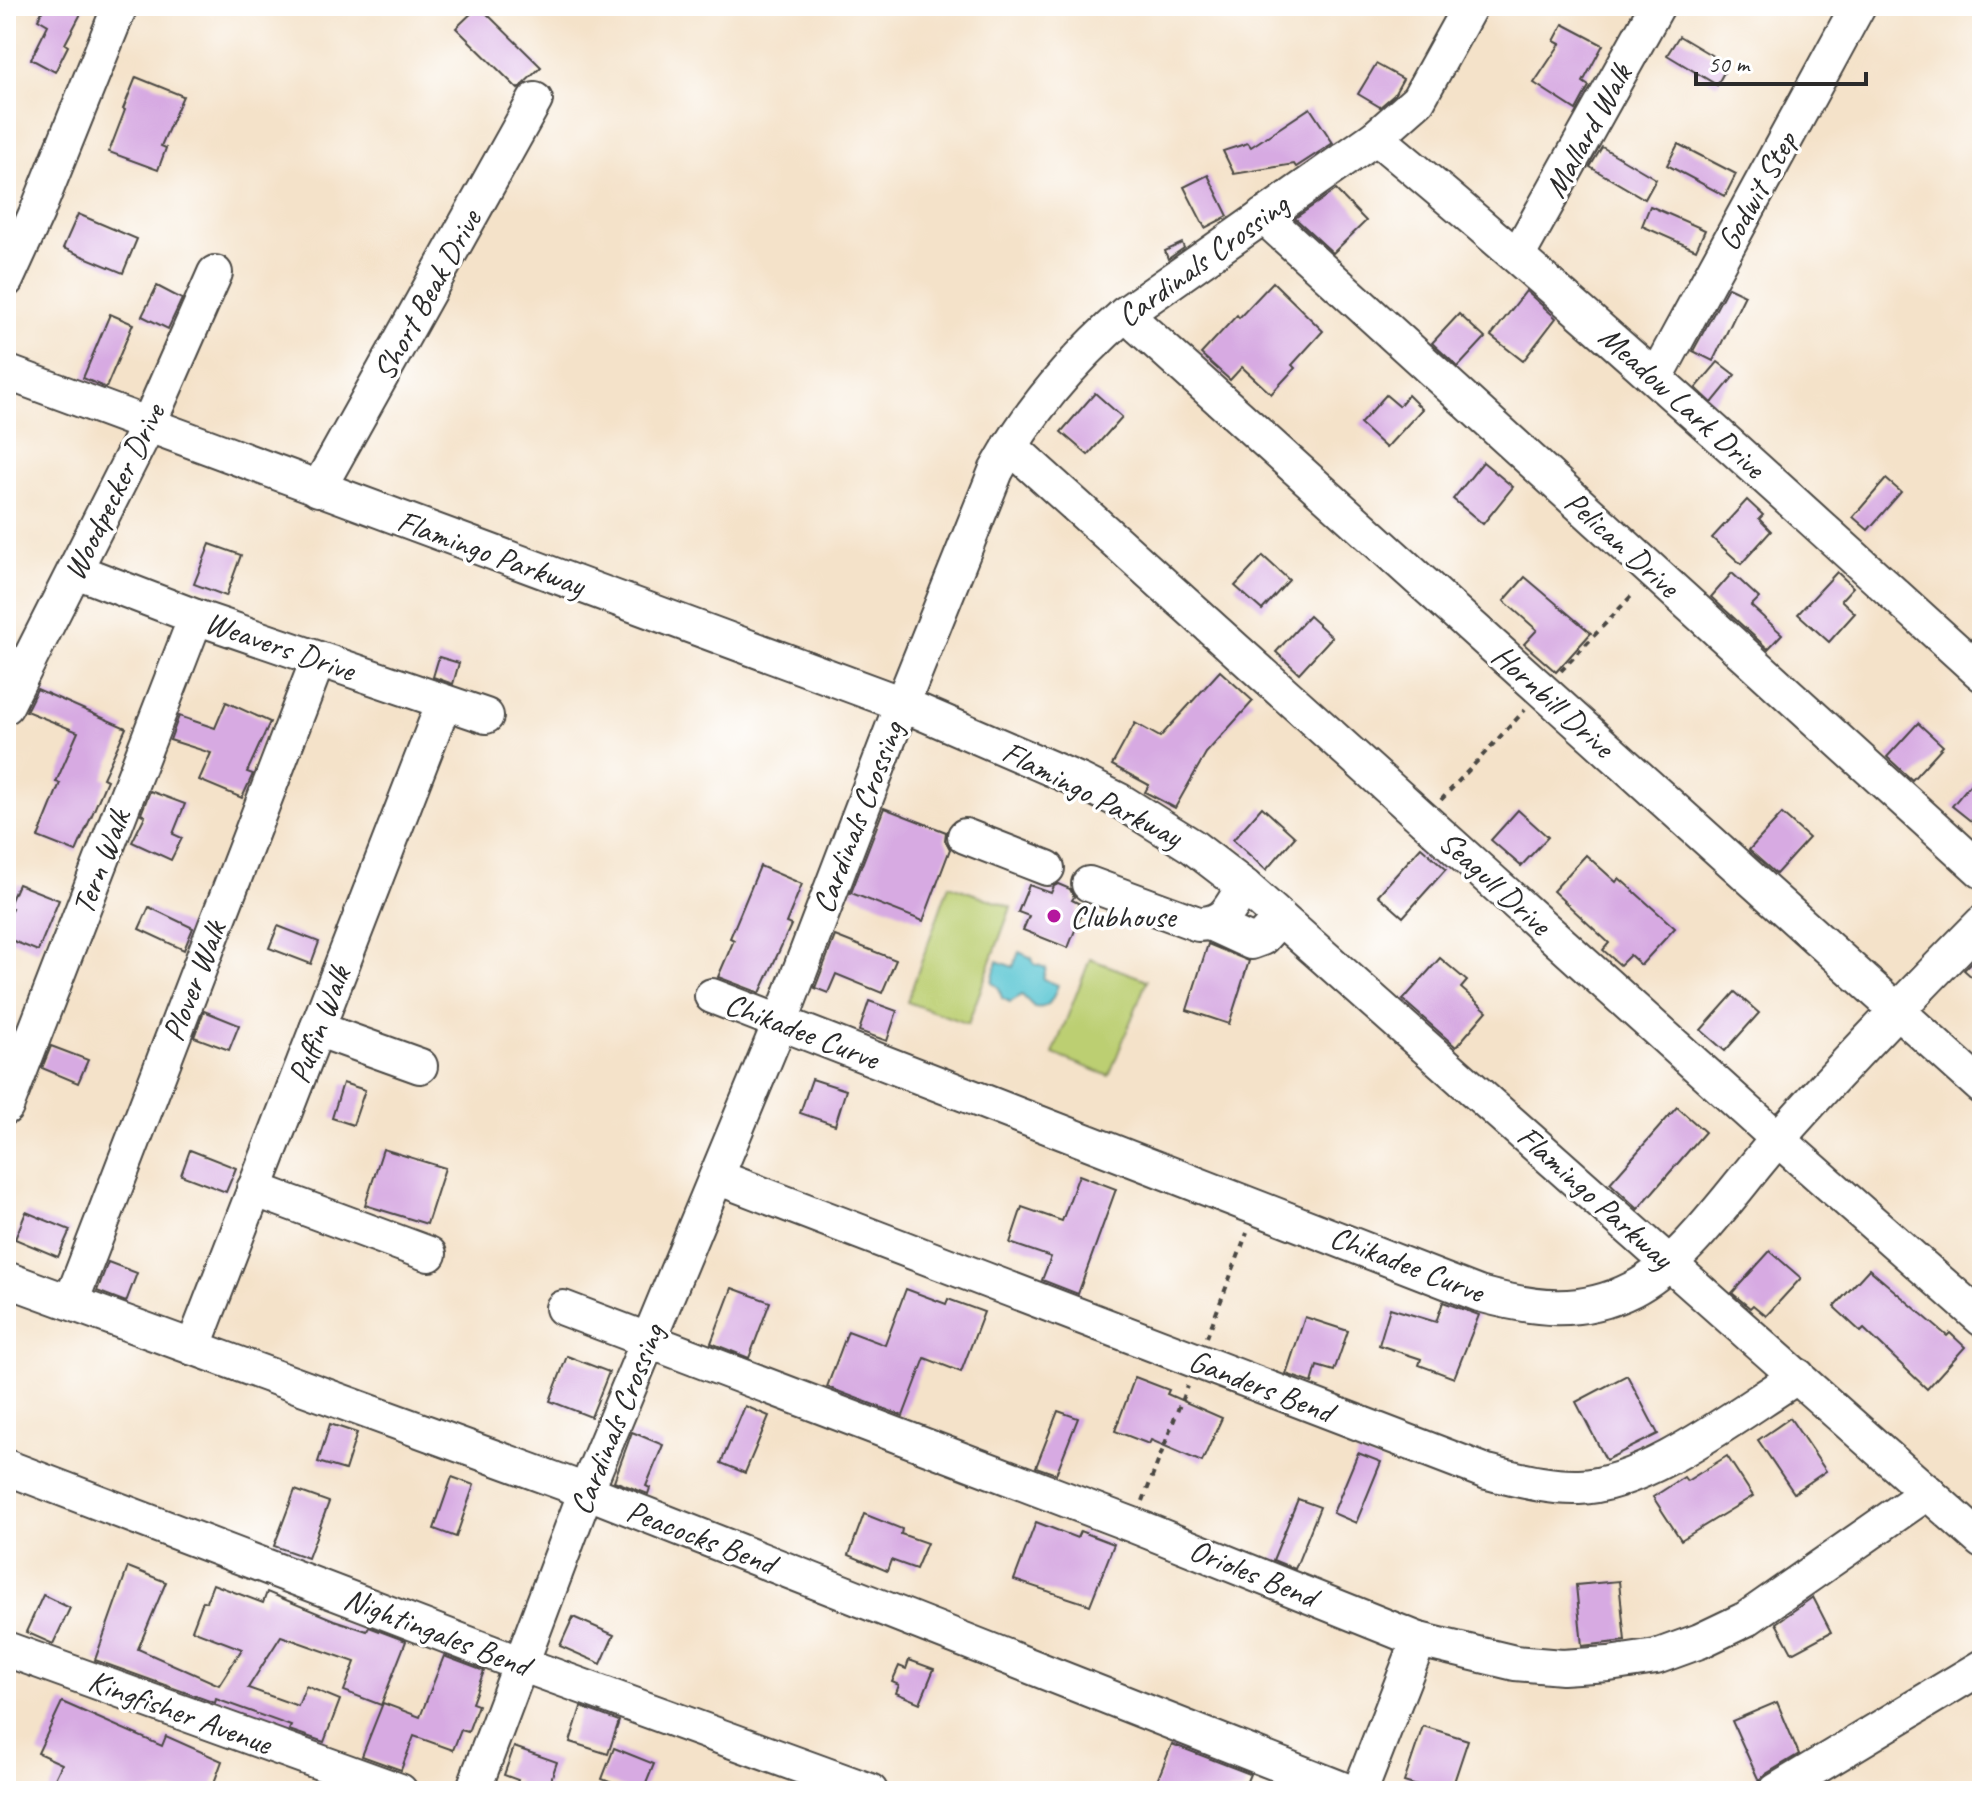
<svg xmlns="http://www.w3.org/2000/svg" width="1988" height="1797" viewBox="0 0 1988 1797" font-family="Caveat,sans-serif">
<rect width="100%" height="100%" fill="#fff"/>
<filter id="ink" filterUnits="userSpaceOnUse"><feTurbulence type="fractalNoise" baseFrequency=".0125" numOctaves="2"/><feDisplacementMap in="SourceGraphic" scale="16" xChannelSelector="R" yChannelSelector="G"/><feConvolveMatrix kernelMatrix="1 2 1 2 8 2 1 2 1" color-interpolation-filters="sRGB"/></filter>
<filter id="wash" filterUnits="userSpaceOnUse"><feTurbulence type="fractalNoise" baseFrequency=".006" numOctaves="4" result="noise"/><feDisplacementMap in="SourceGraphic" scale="32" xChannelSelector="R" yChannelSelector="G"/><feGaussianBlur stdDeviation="1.8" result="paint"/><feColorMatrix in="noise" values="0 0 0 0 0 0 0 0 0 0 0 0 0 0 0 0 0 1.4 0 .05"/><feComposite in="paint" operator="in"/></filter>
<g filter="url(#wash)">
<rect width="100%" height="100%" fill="#f4e2c9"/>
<g fill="#bccf72" stroke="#747d4e" stroke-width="2">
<polygon points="949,885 1011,907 968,1024 907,1002"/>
<polygon points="1090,959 1147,980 1109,1076 1053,1054"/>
</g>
<path fill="#5ac6d3" stroke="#42787f" stroke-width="2" d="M1019,952L1032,958L1034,964L1046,968L1043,979L1058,985C1053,998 1050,1010 1034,1007L1022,995L1010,1002L1002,998L999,988L992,982L997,961L1013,967Z"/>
<g id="blocks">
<g fill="#d7aae2">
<polygon points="45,6 85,6 65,44 68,46 55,72 31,59 48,25 38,19"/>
<polygon points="479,6 541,67 518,89 456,28"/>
<polygon points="1563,24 1603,45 1583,82 1589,86 1576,110 1534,83 1560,44 1554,41"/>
<polygon points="1679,36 1728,65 1717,85 1667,55"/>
<polygon points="1376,64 1403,79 1394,95 1380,107 1358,94"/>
<polygon points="136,77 183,96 161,146 166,148 158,170 109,152 125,110 123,109"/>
<polygon points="1310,108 1333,143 1296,167 1294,164 1234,174 1223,151 1248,143 1251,147"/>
<polygon points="1678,144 1736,174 1725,196 1667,165"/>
<polygon points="1602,147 1656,179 1645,199 1590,167"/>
<polygon points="1208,175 1228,216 1205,228 1184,187"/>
<polygon points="1336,190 1366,221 1333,253 1295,218"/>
<polygon points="1650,206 1705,230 1696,250 1642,226"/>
<polygon points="78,214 137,239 123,273 63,248"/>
<polygon points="1182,243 1184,248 1168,259 1165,251"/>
<polygon points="1273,282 1323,331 1292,365 1295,368 1271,394 1242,367 1230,380 1201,354 1237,315 1239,318"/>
<polygon points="157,286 182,299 168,329 142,316"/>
<polygon points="1728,287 1745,295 1713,361 1693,351"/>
<polygon points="1526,291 1556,318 1523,361 1491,336"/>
<polygon points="110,314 133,324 106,388 83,378"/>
<polygon points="1459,314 1485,338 1458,367 1432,343"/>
<polygon points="1718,362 1735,375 1712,403 1696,388"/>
<polygon points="1095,393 1122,417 1088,455 1061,432"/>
<polygon points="1386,395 1399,406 1408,395 1422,409 1386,448 1360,424"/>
<polygon points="1483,462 1513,487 1483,524 1453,499"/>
<polygon points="1886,479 1901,492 1868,530 1853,517"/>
<polygon points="1747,500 1763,515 1759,519 1771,531 1741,564 1712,538"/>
<polygon points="210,544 241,555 226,596 194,584"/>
<polygon points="1263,556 1289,580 1262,610 1235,586"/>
<polygon points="1837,572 1853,587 1841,600 1855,613 1829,642 1798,614"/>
<polygon points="1732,573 1759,598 1751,606 1782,634 1768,649 1711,597"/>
<polygon points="1525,577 1591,633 1556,672 1524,644 1537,630 1504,601"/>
<polygon points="1309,616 1332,637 1299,673 1276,652"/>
<polygon points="439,657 459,663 453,684 433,677"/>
<polygon points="1220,671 1253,701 1206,753 1175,808 1145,792 1149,785 1112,765 1135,723 1160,737"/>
<polygon points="37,689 126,728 103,778 107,780 76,852 38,837 60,783 56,782 78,732 26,711"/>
<polygon points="226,702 270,722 247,772 253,774 242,798 199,780 211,753 170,740 179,716 215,728"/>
<polygon points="1918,723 1943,746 1912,780 1887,757"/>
<polygon points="1982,770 1982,830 1952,806"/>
<polygon points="150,791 185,804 173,834 182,838 171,860 132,842 145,816 141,814"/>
<polygon points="1262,807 1295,837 1266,870 1233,840"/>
<polygon points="884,808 946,832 945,840 950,849 923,921 851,893"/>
<polygon points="1518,810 1548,837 1521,866 1491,840"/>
<polygon points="1782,814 1809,838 1776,874 1749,850"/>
<polygon points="1421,847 1446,869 1403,917 1378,895"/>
<polygon points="1586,855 1616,882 1619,878 1675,928 1641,965 1630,955 1620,965 1603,950 1609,943 1553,891"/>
<polygon points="760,866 802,884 786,923 791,925 760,993 718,977 734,940 730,938"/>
<polygon points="18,884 59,900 38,951 6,938 6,923 12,908 8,907"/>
<polygon points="1058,884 1070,889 1074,897 1072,900 1080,904 1076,913 1081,915 1068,948 1023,930 1029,916 1018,912 1029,885 1051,893 1054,886"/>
<polygon points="149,907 193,928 184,950 139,929"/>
<polygon points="278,926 319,942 311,964 269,948"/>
<polygon points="835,936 896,960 882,993 836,974 828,993 815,988"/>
<polygon points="1208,944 1249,961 1229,1024 1187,1010"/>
<polygon points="1982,952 1982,986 1964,970"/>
<polygon points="1440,958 1467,981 1461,988 1487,1011 1456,1047 1403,1000"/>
<polygon points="1735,992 1759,1013 1725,1051 1701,1030"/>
<polygon points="869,1001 897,1011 887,1041 859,1031"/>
<polygon points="204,1011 239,1025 229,1050 194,1037"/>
<polygon points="51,1046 88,1060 78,1083 42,1068"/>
<polygon points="812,1079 846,1090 835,1125 800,1113"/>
<polygon points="343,1083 365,1090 353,1125 332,1118"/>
<polygon points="1677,1107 1705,1132 1638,1209 1610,1183"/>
<polygon points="383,1149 445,1168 427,1224 365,1205"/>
<polygon points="190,1150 236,1168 226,1192 181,1175"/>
<polygon points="1079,1175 1116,1189 1078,1294 1042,1280 1051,1257 1010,1243 1022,1207 1062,1221"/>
<polygon points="26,1212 70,1230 58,1257 15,1239"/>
<polygon points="1770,1251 1801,1278 1766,1316 1753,1305 1750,1308 1732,1293"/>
<polygon points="108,1262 137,1273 126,1302 97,1291"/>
<polygon points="1869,1269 1947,1336 1950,1333 1965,1347 1927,1389 1864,1329 1861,1332 1834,1307"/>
<polygon points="732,1288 770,1302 749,1358 711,1343"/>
<polygon points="906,1289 946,1304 948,1299 984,1312 961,1372 925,1358 903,1416 827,1387 848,1331 885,1345"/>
<polygon points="1443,1302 1479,1315 1454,1378 1419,1365 1421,1359 1379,1345 1390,1308 1436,1322"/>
<polygon points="1305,1317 1348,1331 1334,1371 1317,1366 1312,1383 1286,1374"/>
<polygon points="567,1356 609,1372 591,1417 550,1401"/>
<polygon points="1627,1375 1658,1434 1606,1460 1576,1402"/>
<polygon points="1135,1377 1169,1390 1167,1394 1222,1418 1202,1462 1151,1440 1149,1444 1115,1431"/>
<polygon points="745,1406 769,1416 745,1473 721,1463"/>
<polygon points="1058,1411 1078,1418 1056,1474 1036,1467"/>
<polygon points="1790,1418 1826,1471 1794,1493 1758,1440"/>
<polygon points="330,1424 357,1433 345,1470 318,1462"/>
<polygon points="632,1432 663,1445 646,1486 650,1488 648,1494 614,1481"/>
<polygon points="1358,1453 1381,1462 1356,1523 1333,1513"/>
<polygon points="1727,1456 1753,1496 1681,1540 1653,1497 1684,1477 1687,1481"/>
<polygon points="452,1477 474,1485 456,1537 434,1529"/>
<polygon points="295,1490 329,1502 308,1558 274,1546"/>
<polygon points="1298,1499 1320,1507 1295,1569 1273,1560"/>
<polygon points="864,1514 902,1529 901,1534 927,1543 916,1569 891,1560 887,1571 849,1555"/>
<polygon points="1036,1522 1077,1538 1080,1531 1114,1544 1090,1605 1014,1580"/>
<polygon points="128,1567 166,1582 138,1649 219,1685 242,1649 192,1630 203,1601 206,1602 213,1584 263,1603 267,1592 334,1620 367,1631 369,1627 406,1641 381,1705 344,1691 355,1662 281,1636 248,1688 298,1706 306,1686 340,1700 324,1742 289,1730 291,1726 216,1699 215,1703 95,1660"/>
<polygon points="1619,1581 1625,1641 1582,1646 1576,1585"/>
<polygon points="43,1595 70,1608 53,1644 26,1632"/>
<polygon points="1813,1597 1831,1632 1792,1653 1776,1623"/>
<polygon points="573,1617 614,1635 601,1664 560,1646"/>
<polygon points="444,1656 484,1671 472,1703 478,1705 468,1732 461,1730 453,1750 414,1736 401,1770 362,1756 383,1703 420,1717"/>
<polygon points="909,1660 934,1669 920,1703 896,1693 899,1685 892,1682 899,1666 906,1669"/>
<polygon points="62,1702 162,1746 166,1736 222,1761 211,1791 49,1791 62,1764 38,1753"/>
<polygon points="1777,1702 1799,1754 1766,1774 1759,1781 1732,1721"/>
<polygon points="581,1707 619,1721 608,1754 570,1742"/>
<polygon points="1423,1726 1468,1740 1451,1791 1434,1791 1404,1782"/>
<polygon points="1172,1744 1250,1774 1243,1791 1153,1791"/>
<polygon points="514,1747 557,1762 547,1791 514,1791 518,1780 504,1775"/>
<polygon points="614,1748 654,1764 643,1791 632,1791 602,1779"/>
</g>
</g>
</g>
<g filter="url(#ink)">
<use href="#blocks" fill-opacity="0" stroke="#494643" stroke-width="2"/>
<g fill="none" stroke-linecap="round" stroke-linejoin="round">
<g stroke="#494643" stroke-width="38">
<g id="minor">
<path d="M1376,137C1584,310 1782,492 1982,674"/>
<polyline points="1263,216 1982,871"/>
<polyline points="1518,255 1657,6"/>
<polyline points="6,280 37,212 120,6"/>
<polyline points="1125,314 1982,1087"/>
<polyline points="6,372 902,704 1080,781 1120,801 1192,846 1244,886 1982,1541"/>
<polyline points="1656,377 1858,6"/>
<polyline points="1010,446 1778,1139 1982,1319"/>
<polyline points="318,489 535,100"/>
<polyline points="76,571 196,617 486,716"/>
<polyline points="6,706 149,423 215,273"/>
<polyline points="965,836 1047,868"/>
<path d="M1089,884L1198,924C1227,924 1230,907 1244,886"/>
<polyline points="1212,924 1251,942 1262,938 1280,918"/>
<path d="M712,996L1479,1294C1534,1309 1580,1316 1633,1289C1686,1262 1736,1186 1776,1141C1842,1066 1912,994 1982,923"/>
<polyline points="317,1029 420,1066"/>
<polyline points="6,1107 196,617"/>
<path d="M717,1177L1487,1472C1517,1479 1548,1488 1579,1487C1647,1485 1740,1412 1798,1376"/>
<polyline points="254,1189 429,1254"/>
<polyline points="6,1279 586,1491 1347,1791"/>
<polyline points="71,1302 318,660"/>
<polyline points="563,1308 1133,1525 1419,1640 1515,1663 1562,1667 1609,1664 1656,1657 1700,1641 1746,1619 1928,1492"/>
<polyline points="193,1348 444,702"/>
<polyline points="6,1467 521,1664 870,1791"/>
<polyline points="6,1649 400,1791"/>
<path d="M473,1791L586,1491L780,1023L902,704L996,471C1029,411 1074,359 1125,314L1376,137L1418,100L1470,6"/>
<polyline points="1360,1791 1419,1640"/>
<polyline points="1776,1791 1982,1667"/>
</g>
</g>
<g stroke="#494643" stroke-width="4" stroke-dasharray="6 6" stroke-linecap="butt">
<polyline points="1561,671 1634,593"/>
<polyline points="1441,800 1525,710"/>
<polyline points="1207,1337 1247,1233"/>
<polyline points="1143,1501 1187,1386"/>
</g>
<use href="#minor" stroke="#fff" stroke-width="34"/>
</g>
</g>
<circle fill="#b5179e" stroke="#fff" stroke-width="3" cx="1054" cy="916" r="8"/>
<g text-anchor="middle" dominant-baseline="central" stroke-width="7" stroke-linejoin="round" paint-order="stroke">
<g font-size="32" fill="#2b2b2b" stroke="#fff">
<text transform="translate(1588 131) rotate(-61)">Mallard Walk</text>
<text transform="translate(1757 191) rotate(-61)">Godwit Step</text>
<text transform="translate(1203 260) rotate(-36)">Cardinals Crossing</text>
<text transform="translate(427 295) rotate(-61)">Short Beak Drive</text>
<text transform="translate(1682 402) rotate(42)">Meadow Lark Drive</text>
<text transform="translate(114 492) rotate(-64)">Woodpecker Drive</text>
<text transform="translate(1622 544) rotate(42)">Pelican Drive</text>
<text transform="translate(491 553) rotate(20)">Flamingo Parkway</text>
<text transform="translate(280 646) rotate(19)">Weavers Drive</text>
<text transform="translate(1553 701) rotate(42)">Hornbill Drive</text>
<text transform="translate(1092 794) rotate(27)">Flamingo Parkway</text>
<text transform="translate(858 817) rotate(-69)">Cardinals Crossing</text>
<text transform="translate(101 862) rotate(-69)">Tern Walk</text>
<text transform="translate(1495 883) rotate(42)">Seagull Drive</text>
<text transform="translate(194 981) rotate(-69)">Plover Walk</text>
<text transform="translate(319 1025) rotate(-69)">Puffin Walk</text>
<text transform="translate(802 1031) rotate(21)">Chikadee Curve</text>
<text transform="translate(1595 1197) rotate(42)">Flamingo Parkway</text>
<text transform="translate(1407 1264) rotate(21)">Chikadee Curve</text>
<text transform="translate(1261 1386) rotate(21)">Ganders Bend</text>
<text transform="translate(617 1419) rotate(-68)">Cardinals Crossing</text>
<text transform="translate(701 1537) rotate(21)">Peacocks Bend</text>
<text transform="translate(1253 1573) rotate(22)">Orioles Bend</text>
<text transform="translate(437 1632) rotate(21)">Nightingales Bend</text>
<text transform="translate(180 1712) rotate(20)">Kingfisher Avenue</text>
</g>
<g font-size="32" fill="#2b2b2b" stroke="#fff" text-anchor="start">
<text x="1070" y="916">Clubhouse</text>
</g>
</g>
<rect width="1988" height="1797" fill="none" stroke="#fff" stroke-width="32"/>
<path d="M1696 72v12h170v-12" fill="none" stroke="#2b2b2b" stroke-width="4"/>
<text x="1708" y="72" font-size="24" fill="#2b2b2b" stroke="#ffffff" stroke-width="6" paint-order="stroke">50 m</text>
</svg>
